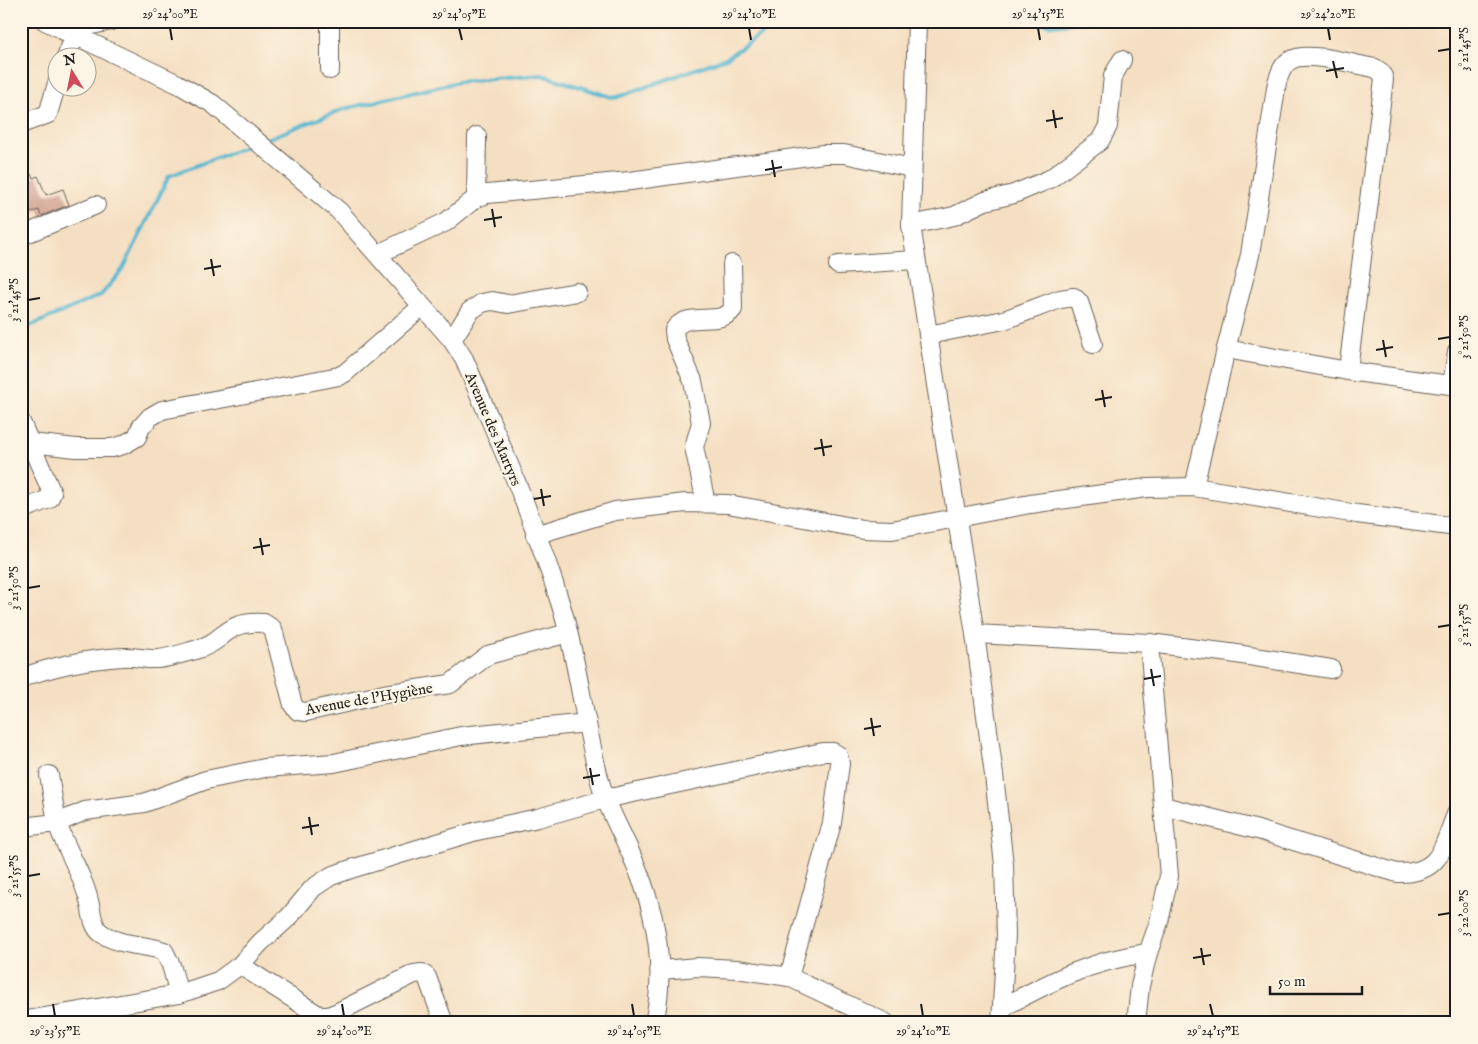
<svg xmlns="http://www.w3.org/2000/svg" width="1478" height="1044" viewBox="0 0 1478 1044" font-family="'IM FELL English',serif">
<rect width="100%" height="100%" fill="#fcf5e5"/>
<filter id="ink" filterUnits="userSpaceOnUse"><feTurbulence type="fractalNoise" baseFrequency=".02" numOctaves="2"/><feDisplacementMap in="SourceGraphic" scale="10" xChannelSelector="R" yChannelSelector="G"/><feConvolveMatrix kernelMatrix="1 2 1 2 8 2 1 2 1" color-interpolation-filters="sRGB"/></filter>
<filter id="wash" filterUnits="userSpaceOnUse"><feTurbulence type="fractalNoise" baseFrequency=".0096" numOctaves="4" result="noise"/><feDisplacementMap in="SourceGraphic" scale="20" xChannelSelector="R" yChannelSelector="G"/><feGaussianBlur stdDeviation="1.12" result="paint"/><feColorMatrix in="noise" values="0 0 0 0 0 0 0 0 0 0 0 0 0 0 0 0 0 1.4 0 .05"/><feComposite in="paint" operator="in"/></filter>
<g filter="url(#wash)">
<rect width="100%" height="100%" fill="#f5dfc2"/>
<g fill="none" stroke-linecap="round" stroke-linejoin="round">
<g stroke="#51b6cf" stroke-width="4">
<polyline points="1034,21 1051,25 1097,21"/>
<polyline points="1349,21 1399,28 1441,21"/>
<polyline points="1450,21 1457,29"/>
<polyline points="264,140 344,109 458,82 542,75 615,98 726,58 778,23 786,21"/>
<polyline points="21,330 101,295 123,269 169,176 253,144"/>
</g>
</g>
<g id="blocks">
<polygon fill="#ca9787" points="31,174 33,178 38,176 46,195 63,189 69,205 41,216 39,210 21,215 21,178"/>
</g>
</g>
<g filter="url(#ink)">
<use href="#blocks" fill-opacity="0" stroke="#686056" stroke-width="1"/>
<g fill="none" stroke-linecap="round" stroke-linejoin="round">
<g stroke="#686056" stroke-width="20">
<g id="minor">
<path d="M45,21L178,84L213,104L339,211L452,340L464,359C500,442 537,526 563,612C579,669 585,728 601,785C608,809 621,831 631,854C655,907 667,966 654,1023"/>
<polyline points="330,21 330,70"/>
<polyline points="917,21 911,225 975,634 994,775 1004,865 1006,935 1001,1023"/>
<polyline points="64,31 111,21"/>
<polyline points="66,58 75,35"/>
<polyline points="21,124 48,114 58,80"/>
<polyline points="476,198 477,136"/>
<polyline points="911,225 954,216 985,201 1014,194 1050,179 1100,141 1108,126 1113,76 1122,60"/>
<polyline points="21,236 96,205"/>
<polyline points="378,254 446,222 476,198 487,194 630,181 823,154 844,154 912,168"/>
<polyline points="838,265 915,260"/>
<polyline points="928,335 1004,320 1060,299 1074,297 1079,302 1093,344"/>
<polyline points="452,340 470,311 482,303 492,301 508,304 577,292"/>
<polyline points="1226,349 1348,371 1457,386"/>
<polyline points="1452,385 1457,351"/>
<polyline points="21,422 52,493 49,499 21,510"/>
<polyline points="31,443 76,448 112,448 123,445 137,437 141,427 150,417 162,410 339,376 345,373 421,307"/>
<path d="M1194,487L1226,349L1250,255L1277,82C1280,74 1282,64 1291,60C1307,50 1356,65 1375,68L1381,72L1384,79L1348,371"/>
<path d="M706,503L694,447L701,423L693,381L675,339L674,330C687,309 720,328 733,309L732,264"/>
<polyline points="535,535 615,511 686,503 728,504 863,529 892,530 1030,504 1147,488 1194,487 1357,514 1457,527"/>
<polyline points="975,634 1149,643 1230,653 1331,669"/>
<path d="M21,678C53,666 89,659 123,657C135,656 146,660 158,659C170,658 184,653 195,650C226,642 224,620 264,623L273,629L293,705L298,711L306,712L384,694L450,684L488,655L568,633"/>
<path d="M1163,806L1258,830L1397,873C1442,874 1442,847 1457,812"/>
<polyline points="21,827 57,823 49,775"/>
<polyline points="240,965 320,1016 328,1016 338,1012 414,974 422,973 427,977 444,1023"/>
<polyline points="660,970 698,967 737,969 789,977 886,1023"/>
<path d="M179,994L171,965L164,951C143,944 120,946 101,933C93,927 92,914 90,905C84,876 67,852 57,823L85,811L144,803L206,780L265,768L334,763L461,736L587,723"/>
<path d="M1003,1007C1052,981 1092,960 1148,953"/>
<polyline points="21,1021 179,994 218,981 240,965 261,942 289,917 313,888 331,876 351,869 477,831 538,818 605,799 823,752 833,752 838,755 840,764 832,823 789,977"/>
<polyline points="1136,1023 1140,986 1148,953 1159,922 1169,876 1149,643"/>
</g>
</g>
<use href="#minor" stroke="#fff" stroke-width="18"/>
</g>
</g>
<path fill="none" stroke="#1c1c1c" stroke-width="2" d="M170,28L172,40M459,28L462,40M749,28L751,40M1038,28L1040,40M1328,28L1330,40M1438,51L1450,49M1333,61L1337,78M1326,71L1344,68M1053,110L1056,128M1046,121L1063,118M772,160L775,177M765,170L782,167M492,209L495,227M484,220L502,217M211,259L214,276M204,269L221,266M28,300L40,298M1438,339L1450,337M1383,340L1386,357M1376,350L1393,347M1102,390L1105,407M1095,400L1112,397M821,439L824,456M814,449L832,446M541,489L544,506M534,499L551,496M260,538L263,555M253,548L270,545M28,588L40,586M1438,627L1450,625M1151,669L1154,686M1144,679L1161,676M871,718L874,736M864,729L881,726M590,768L593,785M583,778L600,775M309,817L312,835M302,828L319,825M28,876L40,874M1438,915L1450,913M1201,948L1204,965M1193,958L1211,955M53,1004L55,1016M342,1004L344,1016M632,1004L634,1016M921,1004L923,1016M1210,1004L1213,1016"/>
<g text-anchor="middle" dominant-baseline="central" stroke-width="4.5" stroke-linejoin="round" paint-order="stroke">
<g font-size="15" fill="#1c1c1c" stroke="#fcf5e5">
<text transform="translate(493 429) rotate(67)">Avenue des Martyrs</text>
<text transform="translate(369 699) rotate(-10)">Avenue de l'Hygiène</text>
</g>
</g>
<rect width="1478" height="1044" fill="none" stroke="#fcf5e5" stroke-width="55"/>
<g transform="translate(72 72) rotate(350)"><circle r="24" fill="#fcf5e5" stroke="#a29e95"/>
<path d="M0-4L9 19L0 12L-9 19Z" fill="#d1495b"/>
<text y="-8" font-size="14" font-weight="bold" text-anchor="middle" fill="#1c1c1c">N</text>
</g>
<path d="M1270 986v8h92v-8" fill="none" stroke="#1c1c1c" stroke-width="2.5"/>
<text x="1278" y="986" font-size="15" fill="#1c1c1c" stroke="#fcf5e5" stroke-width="4" paint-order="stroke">50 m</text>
<rect x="28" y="28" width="1422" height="988" fill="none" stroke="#1c1c1c" stroke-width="2"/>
<g font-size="12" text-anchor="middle" fill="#1c1c1c">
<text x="170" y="18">29°24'00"E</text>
<text x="459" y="18">29°24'05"E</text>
<text x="749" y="18">29°24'10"E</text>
<text x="1038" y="18">29°24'15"E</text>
<text x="1328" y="18">29°24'20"E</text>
<text transform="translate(1464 49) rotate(-90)" y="4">3°21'45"S</text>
<text transform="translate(14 300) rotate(-90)" y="4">3°21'45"S</text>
<text transform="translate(1464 337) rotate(-90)" y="4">3°21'50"S</text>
<text transform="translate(14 588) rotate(-90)" y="4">3°21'50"S</text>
<text transform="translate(1464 625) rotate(-90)" y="4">3°21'55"S</text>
<text transform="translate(14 876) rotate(-90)" y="4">3°21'55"S</text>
<text transform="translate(1464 913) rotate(-90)" y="4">3°22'00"S</text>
<text x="55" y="1035">29°23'55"E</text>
<text x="344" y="1035">29°24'00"E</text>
<text x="634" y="1035">29°24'05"E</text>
<text x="923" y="1035">29°24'10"E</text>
<text x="1213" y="1035">29°24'15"E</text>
</g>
</svg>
